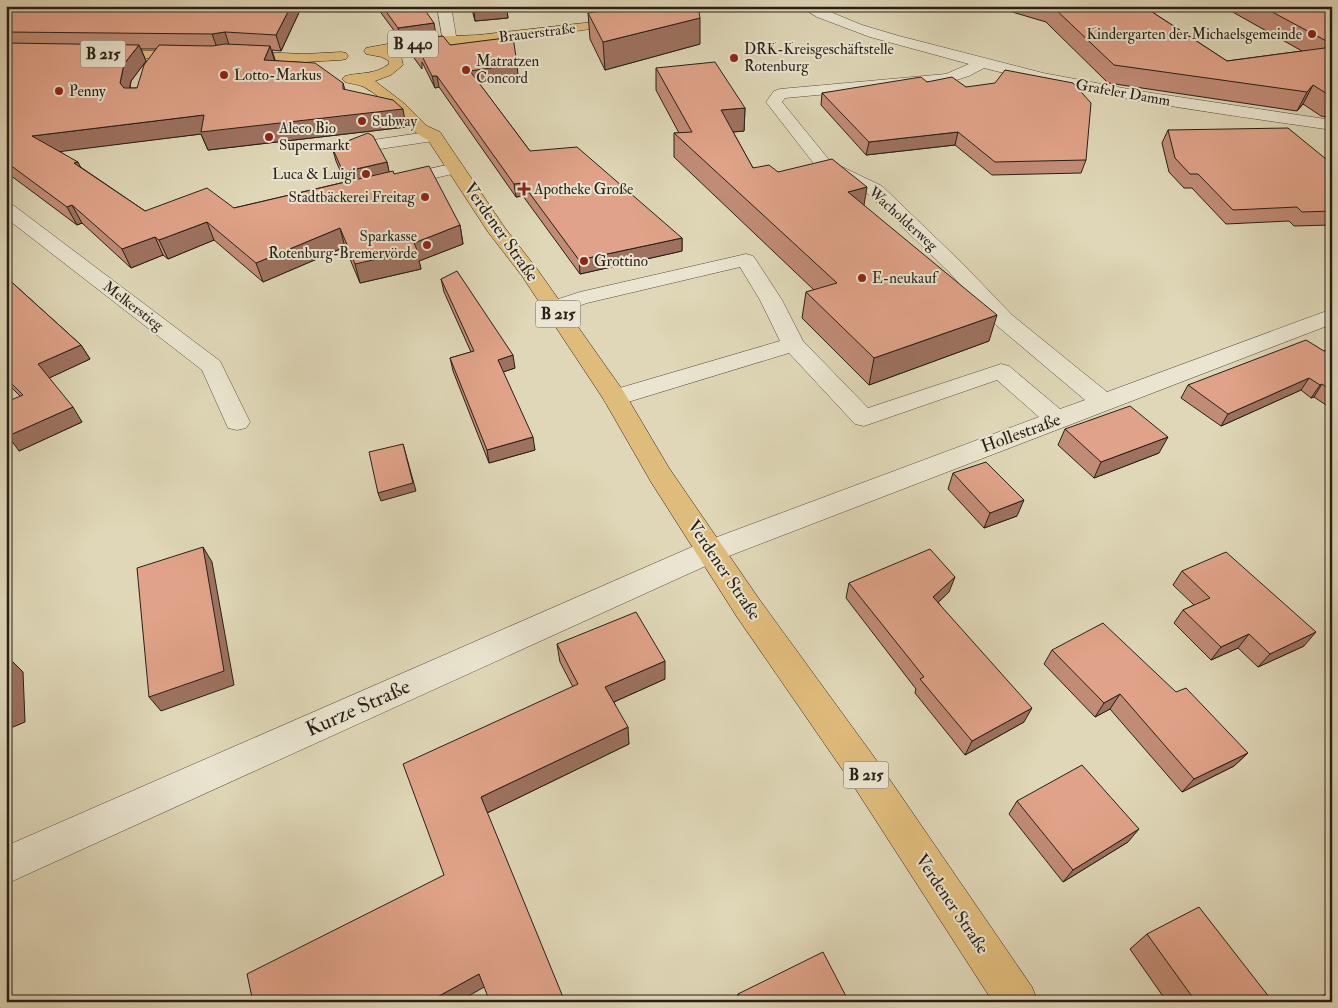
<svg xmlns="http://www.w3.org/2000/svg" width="1338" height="1008" viewBox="0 0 1338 1008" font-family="'IM FELL Double Pica',serif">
<rect width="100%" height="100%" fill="#dfd7b7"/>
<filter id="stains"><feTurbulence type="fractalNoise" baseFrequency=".004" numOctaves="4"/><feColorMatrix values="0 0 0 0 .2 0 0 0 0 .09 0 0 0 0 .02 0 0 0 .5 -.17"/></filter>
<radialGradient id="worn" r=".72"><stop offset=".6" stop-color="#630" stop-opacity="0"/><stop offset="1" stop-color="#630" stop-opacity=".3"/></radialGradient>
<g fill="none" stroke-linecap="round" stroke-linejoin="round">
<g stroke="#564d3e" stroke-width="1">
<g id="minor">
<polygon points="437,6 451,6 457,42 455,45 445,45 443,42"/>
<path d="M799,6H816L862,25L899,36L1043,73L1139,91L1332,120V130C1216,113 1098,98 984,68L969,76L947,83L785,98L782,102L830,161L882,186L963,264L1012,315L1107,392L1332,309V324L721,559L6,884V846L701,543L1039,417L997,380L864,426L855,424L789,353L615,406L606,404L603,398L606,392L780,341L760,300L740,267L587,303L554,315L546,313L543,308L546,303L580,292L746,254L753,256L756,260L782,300L803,341L868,408L1001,364L1009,366L1060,409L1085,400L996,325L949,272L868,194L818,169L766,102L774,91L780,89L946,74L969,64L870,37L817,17Z"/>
<polygon points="434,131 440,132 442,136 440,140 380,149 374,148 371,144 374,140 380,139"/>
<polygon points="455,163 461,164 464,168 461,172 396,187 390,186 387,182 390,178"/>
<polygon points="6,203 13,205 220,361 250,422 246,428 237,430 228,428 202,370 6,218"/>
</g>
</g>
<g stroke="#281f16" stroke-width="1">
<g id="major">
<path d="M686,6H718L712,10C647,21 581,31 516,39C475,44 434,44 394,52L401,56L403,65L391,75L375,81L405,104L427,126L440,132L505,228L537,269L624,392L669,468L759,599L877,761L1032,987L1038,1002H993L853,785L737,617L651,482L604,400L522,276L488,232L428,140C403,128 389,100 364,87C358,84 351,84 345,82L342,79L345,76C361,72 375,75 389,64V61L382,57L366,54L364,51L366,48L371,47L427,37L478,35L584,23Z"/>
<polygon points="105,50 190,51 195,52 197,55 195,58 190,59 100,57 98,54 100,51"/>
<polygon points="237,51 304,54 341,52 346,53 348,56 346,59 341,60 304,62 232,58 230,55 232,52"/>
</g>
</g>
<use href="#minor" fill="#eae5d0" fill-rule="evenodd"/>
<use href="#major" fill="#e0bc7c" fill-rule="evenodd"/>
</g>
<g fill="#c18c76" stroke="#281f16" fill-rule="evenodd">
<path d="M6,6H302L281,51L272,50L275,60L343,83L345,90L406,127L208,150L201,134L59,151L82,168L145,211L234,208L345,182L336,161L332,147L387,162L389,172L394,174L460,225L463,244L419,261L421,269L360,283L345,247L263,282L214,240L168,259L163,255L131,268L82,223L77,225L6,172ZM141,49H156L137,88H130L131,81L146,61Z"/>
<polygon points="376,6 422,6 436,35 401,40"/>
<polygon points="471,6 506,6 508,18 475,21"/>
<polygon points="992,6 1143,6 1227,61 1302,51 1222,6 1332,6 1332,118 1321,116 1303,104 1297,111 1108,83 1046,22"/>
<polygon points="588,13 700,44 605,70 590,39"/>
<polygon points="407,40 450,45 518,76 478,82 530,151 682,238 682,251 580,274 523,196 516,197 439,87 435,88 422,62 422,69 409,51"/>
<polygon points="656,68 745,108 744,131 733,132 753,168 778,172 864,205 989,341 869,385 802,318 806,292 814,290 674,157 674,133 679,133 656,90"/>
<polygon points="927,82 966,87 1086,160 1081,173 992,175 955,145 866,155 821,105 822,93"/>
<polygon points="1168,130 1332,164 1332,225 1294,226 1289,221 1226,224 1192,188 1184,188 1169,172 1162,143"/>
<polygon points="6,277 81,345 90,359 49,378 82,422 19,451 20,396 6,382"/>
<polygon points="441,279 515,368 503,372 535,450 489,463 453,371 450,358 471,352 444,292"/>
<polygon points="1332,348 1332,409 1314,397 1311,398 1301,390 1221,426 1181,398 1188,385 1324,351"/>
<polygon points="1065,429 1159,453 1094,478 1058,445"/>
<polygon points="953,473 1017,516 984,528 948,489"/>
<polygon points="1182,571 1304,646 1258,667 1238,648 1211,660 1174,623 1183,610 1194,605 1173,585"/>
<polygon points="849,583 949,592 938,602 1024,722 965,755 915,693 916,689 846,598"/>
<polygon points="557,644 665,679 614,702 629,744 487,813 444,875 573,687 560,662"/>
<polygon points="1052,650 1176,692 1248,753 1234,766 1182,792 1110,709 1095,717 1044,664"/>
<polygon points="1017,801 1128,842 1063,882 1009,814"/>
<polygon points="1147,934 1273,1002 1167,1002 1130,949"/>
<polygon points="1330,992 1332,1002 1311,1002"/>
<polygon points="738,994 849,1002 736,1002"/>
</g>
<g fill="#9d7260" stroke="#281f16">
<polygon points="6,6 36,6 6,14"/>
<polygon points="291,6 302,6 281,51 276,35"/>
<polygon points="507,9 508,18 475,21 474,12"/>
<polygon points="700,18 700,44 605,70 603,42"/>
<polygon points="434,23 436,35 401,40 398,28"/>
<polygon points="225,32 230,48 218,50 212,34"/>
<polygon points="139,45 146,61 131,81 127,100 120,83 124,64"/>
<polygon points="270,46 275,62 264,60"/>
<polygon points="517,64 518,76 471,83 470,71"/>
<polygon points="432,76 437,76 439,87 435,88"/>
<polygon points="1313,85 1303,104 1297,111 1307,92"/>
<polygon points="745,108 744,131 720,133 721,110"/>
<polygon points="403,109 406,127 208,150 201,134 41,154 32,136 204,115"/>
<polygon points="958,132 955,145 866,155 869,142"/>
<polygon points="78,162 87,180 74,163"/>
<polygon points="387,162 390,176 347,186 343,172"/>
<polygon points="522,183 523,196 516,197 514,184"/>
<polygon points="867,187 863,211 848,192"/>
<polygon points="72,205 82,223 77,225 67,207"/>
<polygon points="207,222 214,240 168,259 159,240"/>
<polygon points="460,225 463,244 419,261 421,269 360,283 355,264 414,243"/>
<polygon points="340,228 345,247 263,282 256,263"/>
<polygon points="155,237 163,255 131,268 122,249"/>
<polygon points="682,238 682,251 580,274 579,260"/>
<polygon points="997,315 989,341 869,385 874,358"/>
<polygon points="81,345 90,359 47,379 38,364"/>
<polygon points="513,355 515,368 500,373 498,360"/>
<polygon points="1309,378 1301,390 1221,426 1228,414"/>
<polygon points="1322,384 1314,397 1311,398 1320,385"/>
<polygon points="73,407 82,422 19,451 8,436"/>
<polygon points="533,437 535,450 489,463 487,450"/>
<polygon points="1168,437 1159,453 1094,478 1101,462"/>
<polygon points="403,444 416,491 381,501 378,493"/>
<polygon points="1024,500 1017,516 984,528 990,513"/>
<polygon points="203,547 212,562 234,685 161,711 149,697"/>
<polygon points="955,577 949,592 928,612 933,597"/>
<polygon points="1316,632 1304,646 1258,667 1270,654"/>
<polygon points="1249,634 1238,648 1211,660 1221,647"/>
<polygon points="9,658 23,672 25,722 6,730 6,710"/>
<polygon points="665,661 665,679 607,705 605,687"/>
<polygon points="1120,694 1110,709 1095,717 1104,703"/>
<polygon points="1032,708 1024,722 965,755 972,741"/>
<polygon points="628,727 629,744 487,813 481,797"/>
<polygon points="1248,753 1234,766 1182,792 1194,779"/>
<polygon points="1139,829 1128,842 1063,882 1073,870"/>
<polygon points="479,974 486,986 458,1002 428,1002"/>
</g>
<g fill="#e0a389" stroke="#281f16">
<polygon points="32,6 291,6 276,35 225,32 212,34 6,32 6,10"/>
<polygon points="382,6 422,6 434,23 398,28"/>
<polygon points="472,6 506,6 507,9 474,12"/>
<polygon points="641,6 698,6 700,18 603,42 588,13"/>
<polygon points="1052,6 1143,6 1227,61 1332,47 1332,97 1313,85 1307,92 1114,65"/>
<polygon points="1261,6 1332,6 1332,44"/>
<polygon points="443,36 450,45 513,37 517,64 470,71 530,151 577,147 682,238 579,260 522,183 514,184 437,76 432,76 419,50 420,58 407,40"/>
<polygon points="6,43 139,45 124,64 120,83 124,88 137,88 144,65 159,45 212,46 225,44 270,46 264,60 315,63 343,83 343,89 393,100 403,109 201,132 204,115 32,136 78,162 74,163 145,211 207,188 234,208 393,171 394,174 429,166 460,225 414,243 417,250 355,264 340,228 256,263 207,222 159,240 155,237 122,249 72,205 67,207 6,162"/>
<polygon points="715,62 745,108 721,110 753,168 769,165 778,172 832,159 867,187 848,192 997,315 874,358 806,292 837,283 674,133 692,132 656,68"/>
<polygon points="1005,70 1073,83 1091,103 1086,160 995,162 958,132 869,142 822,93 921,77 927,82 952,77 966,87 995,83"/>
<polygon points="1288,128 1332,164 1332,211 1302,212 1297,207 1233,210 1198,174 1190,174 1175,158 1168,130"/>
<polygon points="368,133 373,136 387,162 343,172 332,147"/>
<polygon points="457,271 513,355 498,360 533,437 487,450 450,358 474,351 441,279"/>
<polygon points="6,277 81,345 38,364 73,407 8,436 6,433 6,402 23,395 6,378"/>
<polygon points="1306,340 1324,351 1332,348 1332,391 1322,384 1320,385 1309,378 1228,414 1188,385"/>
<polygon points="1130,406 1168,437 1101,462 1065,429"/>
<polygon points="403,444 413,483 378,493 369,452"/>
<polygon points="986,462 1024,500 990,513 953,473"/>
<polygon points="203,547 224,671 149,697 137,568"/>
<polygon points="930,549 955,577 933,597 1032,708 972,741 920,679 924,677 849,583"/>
<polygon points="1226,552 1316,632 1270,654 1249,634 1221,647 1183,610 1210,598 1182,571"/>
<polygon points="636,612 665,661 605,687 628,727 481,797 565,1002 490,1002 479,974 428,1002 253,1002 247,974 444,875 403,764 578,684 557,644"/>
<polygon points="1103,623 1176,692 1186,688 1248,753 1194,779 1120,694 1104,703 1052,650"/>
<polygon points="6,658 9,658 10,708 6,710"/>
<polygon points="1082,765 1139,829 1073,870 1017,801"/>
<polygon points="1199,907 1273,1002 1196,1002 1147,934"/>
<polygon points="823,952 849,1002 741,1002 738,994"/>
<polygon points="1330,992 1332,994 1332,1002 1315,1002"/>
</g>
<g fill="#8f2418" stroke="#eae5d0" stroke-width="2">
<circle cx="1312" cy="34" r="5"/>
<circle cx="734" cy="58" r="5"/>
<circle cx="466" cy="70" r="5"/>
<circle cx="224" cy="75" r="5"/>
<circle cx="59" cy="91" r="5"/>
<circle cx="362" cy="121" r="5"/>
<circle cx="269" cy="137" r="5"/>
<circle cx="366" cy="174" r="5"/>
<path d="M521.5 181.5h5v5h5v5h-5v5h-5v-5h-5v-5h5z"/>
<circle cx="425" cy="197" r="5"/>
<circle cx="427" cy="245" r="5"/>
<circle cx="584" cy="261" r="5"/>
<circle cx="862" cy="278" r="5"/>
</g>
<g text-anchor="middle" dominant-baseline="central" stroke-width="4" stroke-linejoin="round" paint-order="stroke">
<g font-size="15" fill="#281f16" stroke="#eae5d0">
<text transform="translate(537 33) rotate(-7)">Brauerstraße</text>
<text transform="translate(1123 93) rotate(10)">Grafeler Damm</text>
<text transform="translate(903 219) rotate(42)">Wacholderweg</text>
<text transform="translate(133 306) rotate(37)">Melkerstieg</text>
</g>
<g font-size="15" fill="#281f16" stroke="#eae5d0" text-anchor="start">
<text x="1302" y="34" text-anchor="end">Kindergarten der Michaelsgemeinde</text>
<text x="744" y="49">DRK-Kreisgeschäftstelle<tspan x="744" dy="17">Rotenburg</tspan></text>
<text x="476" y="61">Matratzen<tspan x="476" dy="17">Concord</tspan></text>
<text x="234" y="75">Lotto-Markus</text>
<text x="69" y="91">Penny</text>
<text x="372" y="121">Subway</text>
<text x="279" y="128">Aleco Bio<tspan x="279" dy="17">Supermarkt</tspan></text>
<text x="356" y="174" text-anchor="end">Luca &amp; Luigi</text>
<text x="534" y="189">Apotheke Große</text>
<text x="415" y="197" text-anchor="end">Stadtbäckerei Freitag</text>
<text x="417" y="236" text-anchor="end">Sparkasse<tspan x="417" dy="17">Rotenburg-Bremervörde</tspan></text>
<text x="594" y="261">Grottino</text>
<text x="872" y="278">E-neukauf</text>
</g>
<g fill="#eae5d0" stroke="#625a4e" stroke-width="1">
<rect x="388" y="30.5" width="50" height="27" rx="4"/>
<rect x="80.5" y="40.5" width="45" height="27" rx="4"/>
<rect x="535.5" y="300.5" width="45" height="27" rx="4"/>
<rect x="843.5" y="761.5" width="45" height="27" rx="4"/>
</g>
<g font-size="16" font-weight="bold" fill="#281f16">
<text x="413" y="44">B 440</text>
<text x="103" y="54">B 215</text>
<text x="558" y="314">B 215</text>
<text x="866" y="775">B 215</text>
</g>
<g font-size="18" fill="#281f16" stroke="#eae5d0">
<text transform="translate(501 232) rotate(55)">Verdener Straße</text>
<text transform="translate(1021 433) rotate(-20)">Hollestraße</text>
<text transform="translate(724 570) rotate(56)">Verdener Straße</text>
<text transform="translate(952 904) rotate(56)">Verdener Straße</text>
</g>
<g font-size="21" fill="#281f16" stroke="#eae5d0">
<text transform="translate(358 708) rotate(-24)">Kurze Straße</text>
</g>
</g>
<rect width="1338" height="1008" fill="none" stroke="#dfd7b7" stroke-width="25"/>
<rect x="8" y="8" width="1323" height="993" fill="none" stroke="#281f16" stroke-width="2.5"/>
<rect x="12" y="12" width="1313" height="983" fill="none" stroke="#281f16"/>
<rect width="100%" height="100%" filter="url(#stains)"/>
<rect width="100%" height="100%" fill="url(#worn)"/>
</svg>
